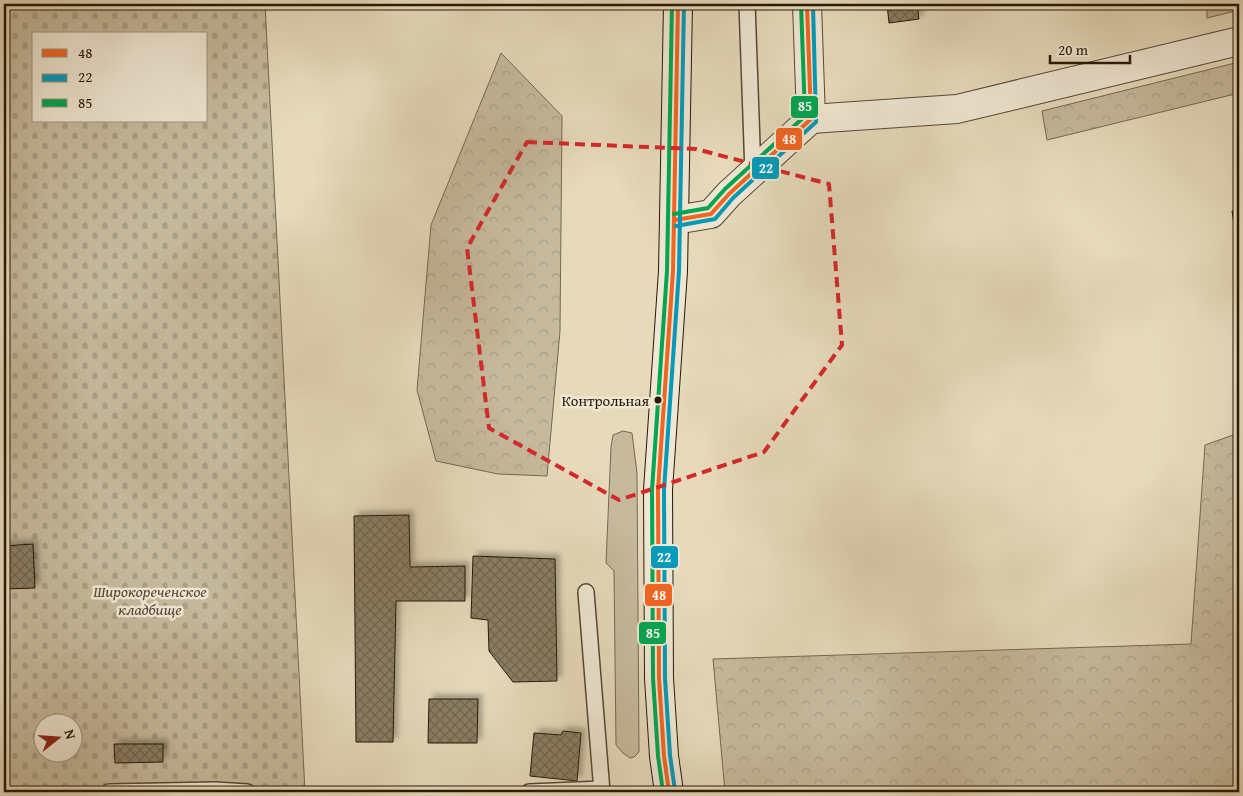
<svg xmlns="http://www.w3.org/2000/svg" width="1243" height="796" viewBox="0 0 1243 796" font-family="'Gentium Book Plus',serif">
<defs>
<pattern id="forest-crowns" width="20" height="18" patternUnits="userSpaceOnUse" patternTransform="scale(1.25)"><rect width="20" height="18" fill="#c6b99c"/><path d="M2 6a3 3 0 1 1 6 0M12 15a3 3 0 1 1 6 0" fill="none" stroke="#aa9e85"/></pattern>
<pattern id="cemetery-stones" width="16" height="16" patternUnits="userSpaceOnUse" patternTransform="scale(1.25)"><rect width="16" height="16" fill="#c6b99c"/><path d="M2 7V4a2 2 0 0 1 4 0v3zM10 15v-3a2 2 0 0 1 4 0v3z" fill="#aa9e85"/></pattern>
<pattern id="building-cross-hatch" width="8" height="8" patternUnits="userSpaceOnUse" patternTransform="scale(1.25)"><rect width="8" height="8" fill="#8a7d64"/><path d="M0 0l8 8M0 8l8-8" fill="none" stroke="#716550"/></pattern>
<filter id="shadow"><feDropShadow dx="4.5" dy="-4.5" stdDeviation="2.5" flood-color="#0004"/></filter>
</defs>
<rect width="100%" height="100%" fill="#e6dabb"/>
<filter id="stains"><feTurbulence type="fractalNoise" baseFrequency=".004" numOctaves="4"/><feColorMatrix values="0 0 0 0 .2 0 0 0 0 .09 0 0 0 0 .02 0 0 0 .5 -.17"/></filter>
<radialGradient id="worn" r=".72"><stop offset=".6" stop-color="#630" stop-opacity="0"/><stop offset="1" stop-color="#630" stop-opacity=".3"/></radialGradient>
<polygon fill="#c6b99c" stroke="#766851" points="623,431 632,433 637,473 639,752 634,757 630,758 623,753 616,745 614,571 606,563 611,447 613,435"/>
<g fill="url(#forest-crowns)" stroke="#766851">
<polygon points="1207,4 1239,4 1239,10 1207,18"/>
<polygon points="501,53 562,116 560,331 547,476 498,474 436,461 417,390 431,225"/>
<polygon points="1239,62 1239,93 1047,140 1042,111"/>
<polygon points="1239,433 1239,792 725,792 713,659 1191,644 1205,445"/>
</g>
<path fill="url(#cemetery-stones)" stroke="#766851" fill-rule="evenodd" d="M4,4H265L305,792H4ZM34,34H206V121H34ZM42,724H72V754H42Z"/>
<g fill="url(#building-cross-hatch)" stroke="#271806" filter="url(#shadow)">
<polygon points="887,4 917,4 919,19 889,23"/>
<polygon points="1239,210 1239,258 1232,211"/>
<polygon points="409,515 410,567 465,566 465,601 396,601 393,742 356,742 354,516"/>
<polygon points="33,544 35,588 4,589 4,546"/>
<polygon points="473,556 555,559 557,681 513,682 489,651 488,620 471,618"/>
<polygon points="429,699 478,699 477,743 428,743"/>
<polygon points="563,731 581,733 577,781 530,776 534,733 561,735"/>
<polygon points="114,744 163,744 163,762 115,763"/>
</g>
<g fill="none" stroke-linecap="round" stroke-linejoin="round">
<g stroke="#574833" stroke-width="18">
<g id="lane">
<polyline points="747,4 753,173"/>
<polyline points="586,592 602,792"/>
<polyline points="109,792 215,790 247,792"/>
<polyline points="529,792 602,789"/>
</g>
</g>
<g stroke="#574833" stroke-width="30">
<g id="street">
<polyline points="811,119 957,109 1239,41"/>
<polyline points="675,220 711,214 729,194 811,119 807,4"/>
</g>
</g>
<g stroke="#271806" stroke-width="30">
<polyline id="secondary" points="669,792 664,756 659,678 658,490 673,271 678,4"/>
</g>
<use href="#lane" stroke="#efe7d3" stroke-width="15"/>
<use href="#street" stroke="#efe7d3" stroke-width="28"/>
<use href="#secondary" stroke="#efe7d3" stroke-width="28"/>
<g stroke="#efe7d3" stroke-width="8">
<g id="bus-1">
<polyline points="675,220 711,214 729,194 811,119 807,4"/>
<polyline points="669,792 664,756 659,678 658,490 673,271 678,4"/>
</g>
</g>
<g stroke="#efe7d3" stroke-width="8">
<g id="bus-2">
<polyline points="676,226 715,219 733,198 816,122 813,4"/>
<polyline points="675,791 670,755 665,678 664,490 679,271 684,4"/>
</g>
</g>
<g stroke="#efe7d3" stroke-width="8">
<g id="bus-3">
<polyline points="674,214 708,208 725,189 805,116 801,4"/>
<polyline points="663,792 658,756 653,678 652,490 667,271 672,4"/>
</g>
</g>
<use href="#bus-1" stroke="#f26522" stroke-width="4"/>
<use href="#bus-2" stroke="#049aba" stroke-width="4"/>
<use href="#bus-3" stroke="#00a651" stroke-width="4"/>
</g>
<path fill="none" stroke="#d62828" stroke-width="4" stroke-dasharray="10 6" stroke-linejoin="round" d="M527,142L696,149L829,184L842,345L764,452L619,500L489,428L467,248Z"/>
<circle fill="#271806" stroke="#efe7d3" stroke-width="2" cx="658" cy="400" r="4.5"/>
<g text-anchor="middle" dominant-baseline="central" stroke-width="5" stroke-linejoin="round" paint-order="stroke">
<g font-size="15" fill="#271806" stroke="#efe7d3" text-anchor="end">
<text x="649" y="400">Контрольная</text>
</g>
<g font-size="16" font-style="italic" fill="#574833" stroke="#efe7d3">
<text x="150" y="591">Широкореченское<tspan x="150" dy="18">кладбище</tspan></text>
</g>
</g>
<g stroke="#efe7d3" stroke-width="2">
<rect x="790" y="95" width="29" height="24" rx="5" fill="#00a651"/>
<rect x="775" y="127" width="28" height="24" rx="5" fill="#f26522"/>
<rect x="751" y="156" width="29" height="24" rx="5" fill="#049aba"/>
<rect x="650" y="545" width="29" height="24" rx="5" fill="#049aba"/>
<rect x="644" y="583" width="29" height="24" rx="5" fill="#f26522"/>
<rect x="638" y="621" width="29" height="24" rx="5" fill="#00a651"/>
</g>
<g font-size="14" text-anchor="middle" font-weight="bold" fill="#fff">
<text x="805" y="111">85</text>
<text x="789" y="144">48</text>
<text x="766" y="173">22</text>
<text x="664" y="562">22</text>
<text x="659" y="600">48</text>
<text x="653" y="638">85</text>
</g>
<rect width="1243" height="796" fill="none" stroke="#e6dabb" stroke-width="20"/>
<rect x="5" y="5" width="1233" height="786" fill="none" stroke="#271806" stroke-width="2.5"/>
<rect x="10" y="10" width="1223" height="776" fill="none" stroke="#271806"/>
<rect x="32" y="32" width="175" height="90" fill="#efe7d3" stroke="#9f9481"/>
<rect x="42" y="49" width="25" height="8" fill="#f26522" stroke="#9f9481"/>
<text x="78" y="58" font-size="15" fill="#271806">48</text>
<rect x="42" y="74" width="25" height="8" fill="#049aba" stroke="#9f9481"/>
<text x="78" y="82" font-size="15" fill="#271806">22</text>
<rect x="42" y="99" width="25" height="8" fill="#00a651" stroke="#9f9481"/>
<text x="78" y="108" font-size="15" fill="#271806">85</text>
<g transform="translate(58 738) rotate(73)"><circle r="24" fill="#efe7d3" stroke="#9f9481"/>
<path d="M0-4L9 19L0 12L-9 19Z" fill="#8f2418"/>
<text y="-8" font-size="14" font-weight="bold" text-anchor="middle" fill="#271806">N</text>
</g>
<path d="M1050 55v8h80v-8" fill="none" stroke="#271806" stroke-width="2.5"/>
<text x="1058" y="55" font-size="15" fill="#271806" stroke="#efe7d3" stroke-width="4" paint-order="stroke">20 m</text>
<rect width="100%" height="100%" filter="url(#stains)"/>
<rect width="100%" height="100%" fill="url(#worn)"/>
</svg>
